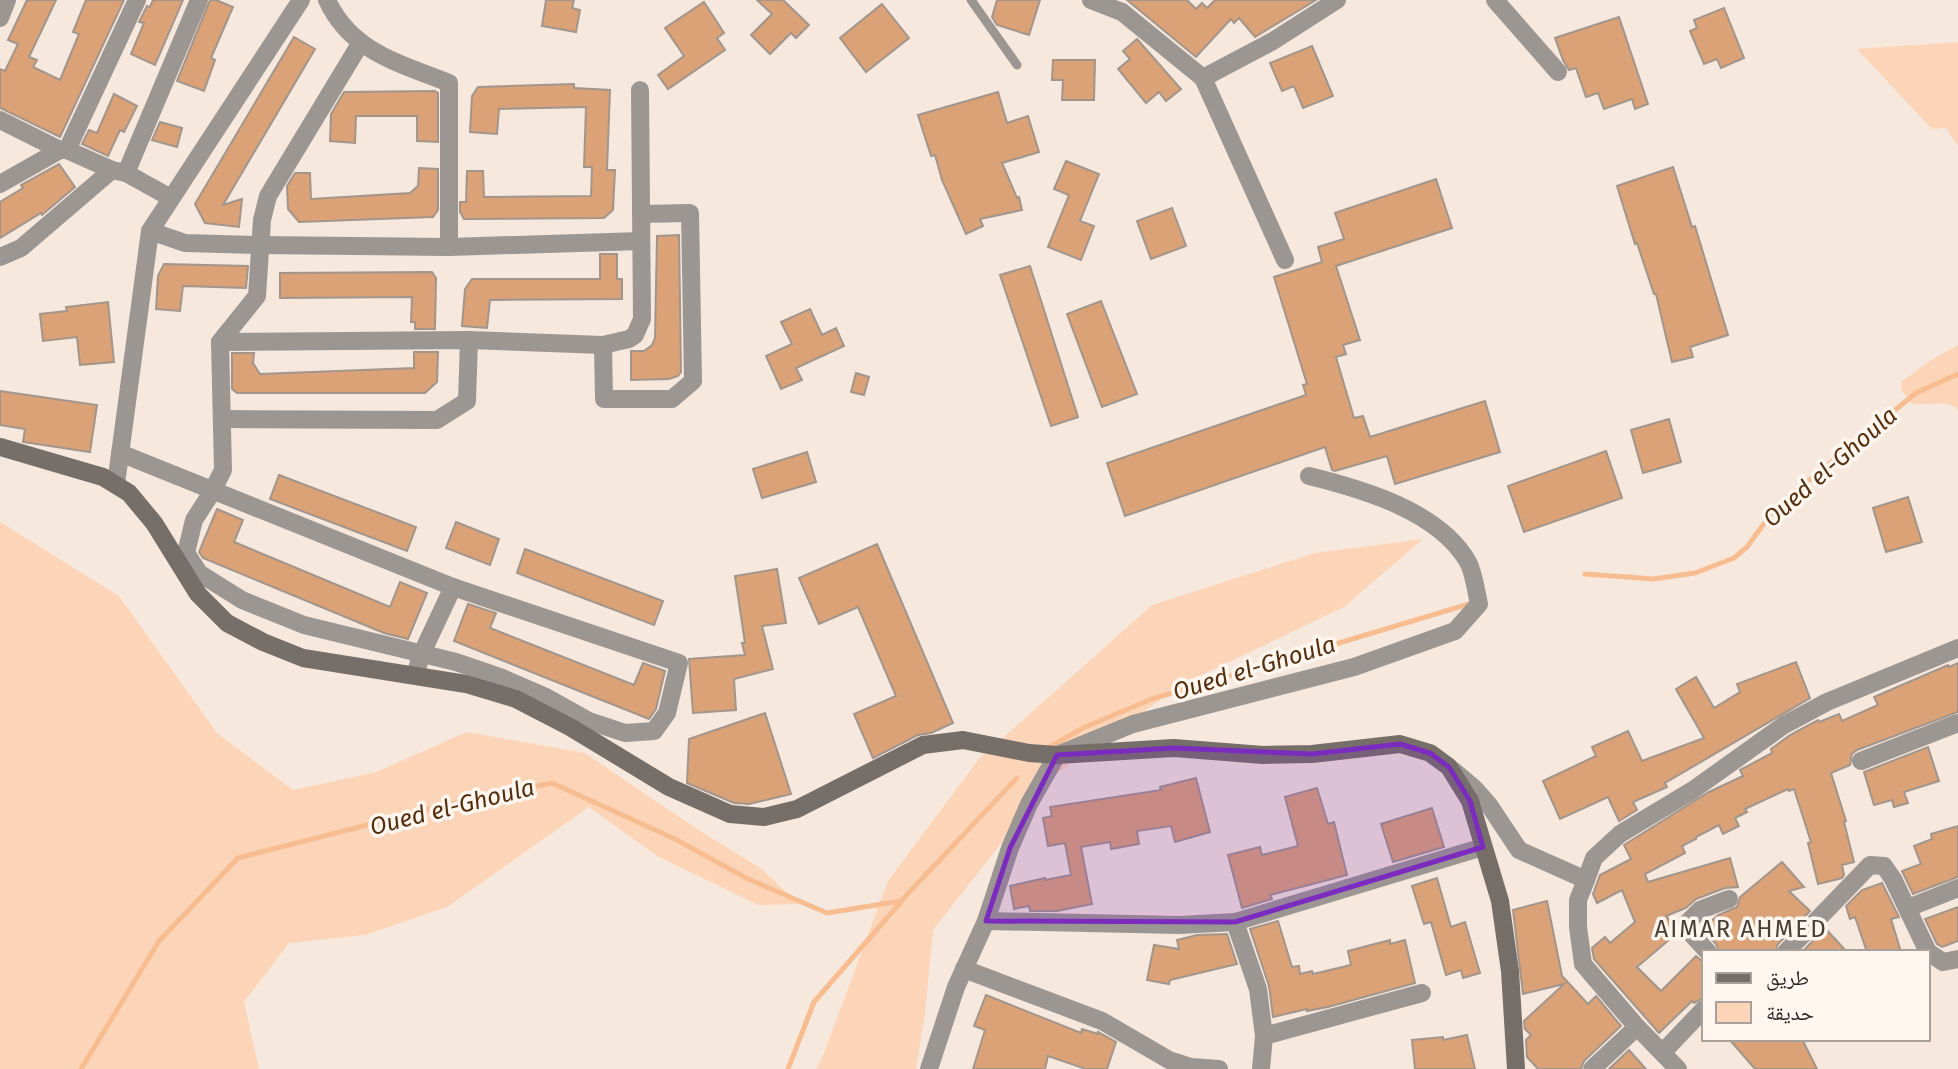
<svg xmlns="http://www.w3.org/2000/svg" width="1958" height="1069" viewBox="0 0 1958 1069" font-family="'Fira Sans','Noto Naskh Arabic',sans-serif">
<rect width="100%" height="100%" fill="#f6e8dd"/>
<g fill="#fcd5b8">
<polygon points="1958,42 1958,146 1946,128 1932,129 1857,49"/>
<path d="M1958,345V410C1945,398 1927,406 1912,404L1902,391L1901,382L1931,360Z"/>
<polygon points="0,522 119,596 217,733 293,790 376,772 467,732 585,753 697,829 762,869 798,904 758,905 657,856 589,807 447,907 365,935 289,943 244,1002 259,1069 0,1069"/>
<polygon points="1423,539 1344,607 1181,685 1055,775 933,930 925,1014 916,1069 816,1069 824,1053 888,881 978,760 1152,605 1315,553"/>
</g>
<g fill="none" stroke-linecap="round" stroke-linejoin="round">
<g stroke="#f7bd91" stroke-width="5">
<polyline points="1585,574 1654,579 1695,573 1734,558 1747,547 1776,507 1916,393 1958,374"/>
<polyline points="1048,748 1083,728 1152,699 1469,604"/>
<polyline points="81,1069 159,941 238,858 442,806 552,783 675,839 746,878 827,913 901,901 1017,778"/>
<polyline points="788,1069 814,1002 900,903"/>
</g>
</g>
<g fill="#daa276" stroke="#a2958c" stroke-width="2">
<polygon points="27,0 56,0 29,57 37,60 33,67 60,80 79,34 73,32 86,0 124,0 60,137 0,108 0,69 5,71 18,44 8,40"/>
<polygon points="153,0 183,0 155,65 131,54 144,23 139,22 147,6 150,7"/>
<polygon points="210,0 216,0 233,7 211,58 215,60 204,91 177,81"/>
<polygon points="546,0 574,0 572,8 580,10 576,32 542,26"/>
<polygon points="757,0 783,0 809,25 796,38 791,33 770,54 751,35 772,14"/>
<polygon points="997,0 1040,0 1029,35 997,25 992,17"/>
<polygon points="1127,0 1187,0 1196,9 1202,3 1207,8 1215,0 1316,0 1255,37 1239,18 1234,23 1231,19 1196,57"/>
<polygon points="704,2 724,33 717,38 725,50 668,89 658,75 684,56 665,28"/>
<polygon points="882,4 909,38 866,72 840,38"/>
<polygon points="1724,8 1744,58 1721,68 1717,59 1704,64 1690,31 1697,28 1694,20"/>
<polygon points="1619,17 1648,104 1635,109 1632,99 1604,109 1598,93 1586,97 1576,68 1569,70 1563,60 1555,38"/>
<polygon points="294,37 315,49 223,205 242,199 239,227 205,223 195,204"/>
<polygon points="1137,39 1181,89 1166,101 1159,92 1146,103 1118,69 1130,59 1123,51"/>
<polygon points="1312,46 1333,96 1303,108 1294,86 1282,91 1270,63"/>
<polygon points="1053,60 1095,60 1094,100 1062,100 1063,80 1052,80"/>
<polygon points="574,84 574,88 610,90 607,170 615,170 613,210 604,218 464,219 460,212 460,202 466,202 467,171 483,171 484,197 591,196 592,167 584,167 586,107 499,109 497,134 470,132 472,96 478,87"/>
<polygon points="435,91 438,93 438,142 417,141 417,116 356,116 355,143 330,141 331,114 344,92"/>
<polygon points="998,92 1007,123 1028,116 1039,152 1002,163 1017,198 1019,197 1022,210 980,219 983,226 966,234 942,180 935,155 931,156 918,115"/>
<polygon points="114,94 137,106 124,132 120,130 108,156 82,144 89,130 97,133"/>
<polygon points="160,122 182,128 177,147 152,140"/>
<polygon points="1066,161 1099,174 1080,221 1094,226 1081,260 1048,247 1069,195 1054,189"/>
<polygon points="59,164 75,187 42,215 41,213 0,238 0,202 23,188 21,185"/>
<polygon points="1673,167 1692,227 1695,226 1728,335 1690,347 1693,357 1672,362 1656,294 1654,294 1637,243 1635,244 1617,186"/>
<polygon points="419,168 438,169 438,210 433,217 299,222 288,209 287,186 295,173 310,173 311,199 410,193 418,186"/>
<polygon points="1436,179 1452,228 1336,266 1360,340 1343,345 1346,354 1336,357 1354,418 1363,416 1370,437 1485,401 1500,452 1395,484 1387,456 1335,471 1332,470 1325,447 1125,516 1107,463 1306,395 1303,385 1307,384 1274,277 1322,262 1318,247 1344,239 1335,213"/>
<polygon points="1172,208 1186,246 1151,259 1137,221"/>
<polygon points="679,235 681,372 678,376 669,379 631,380 631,351 644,351 652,345 655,338 657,236"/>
<polygon points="600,254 617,254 617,279 622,279 622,299 490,300 487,328 462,326 465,289 472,279 600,279"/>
<polygon points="164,264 248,266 246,288 183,286 180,311 156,309 158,276"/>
<polygon points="1030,266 1078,417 1051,426 1000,275"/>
<polygon points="432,272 436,278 435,329 415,329 415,322 411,322 412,297 280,298 280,273"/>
<polygon points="1101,301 1137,394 1102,407 1067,314"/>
<polygon points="108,302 114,362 80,365 77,337 43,341 40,314 67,311 66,307"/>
<polygon points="810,309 822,335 836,328 844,346 796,368 802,380 781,389 766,356 792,344 781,322"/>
<polygon points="414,352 438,352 437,382 425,393 237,393 232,389 232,353 254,353 253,363 260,374 414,368"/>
<polygon points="856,373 869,377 864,395 851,392"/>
<polygon points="0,391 97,405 90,452 23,442 25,429 0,425"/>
<polygon points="1669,419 1681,462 1643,473 1631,430"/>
<polygon points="1606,451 1622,498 1524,532 1508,486"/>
<polygon points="807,452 816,482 762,498 753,469"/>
<polygon points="279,475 416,527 407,551 270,499"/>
<polygon points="1908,497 1922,542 1886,552 1873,508"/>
<polygon points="217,509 243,520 234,542 390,607 400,582 427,593 408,639 384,633 203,558 199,552"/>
<polygon points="456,522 499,539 490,565 446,548"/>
<polygon points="877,544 953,723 931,733 918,735 873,758 854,714 896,696 858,607 819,624 799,578"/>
<polygon points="525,549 663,601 654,625 517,573"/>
<polygon points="777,569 786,623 762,626 773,669 734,679 736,710 693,713 689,659 745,655 742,643 745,643 735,576"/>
<polygon points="468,604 496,613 490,628 634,685 643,663 665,671 656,709 649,719 454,641"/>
<polygon points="1796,662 1810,698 1665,783 1667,787 1633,802 1637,810 1619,821 1608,797 1560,819 1543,781 1596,756 1592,747 1628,731 1642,761 1704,738 1676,689 1696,677 1714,708 1740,692 1737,684"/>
<polygon points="1958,663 1958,712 1857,750 1852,754 1850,765 1831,773 1846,821 1844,822 1854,862 1842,865 1844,875 1842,878 1818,884 1808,843 1811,842 1794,789 1789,791 1788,789 1745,809 1747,812 1735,818 1739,826 1723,834 1719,825 1696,837 1696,839 1682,846 1685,853 1645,874 1648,882 1730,858 1738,887 1725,888 1696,899 1686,908 1666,916 1673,924 1676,934 1637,967 1661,991 1696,956 1704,963 1704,998 1694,1003 1692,1001 1659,1033 1594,959 1592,948 1605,937 1610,943 1635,922 1622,890 1597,903 1593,894 1600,875 1631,859 1624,845 1627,843 1709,792 1743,776 1740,770 1772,753 1771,749 1790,735 1818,720 1819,722 1839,714 1842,721 1878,705 1874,697 1948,665 1949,667"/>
<polygon points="765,713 791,794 749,804 734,803 687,783 689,739"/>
<polygon points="1928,747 1939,781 1904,792 1908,803 1894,807 1892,800 1874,805 1864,772"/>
<polygon points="1196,778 1210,832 1175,842 1171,826 1137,831 1139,844 1111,849 1110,842 1081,847 1092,904 1057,911 1030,911 1029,906 1014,909 1010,886 1045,878 1045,880 1071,875 1065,843 1048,846 1043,818 1052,816 1050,807 1161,790 1160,787"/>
<polygon points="1317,788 1328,824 1334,822 1347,875 1270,895 1272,899 1242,908 1228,855 1260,847 1262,855 1298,846 1285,797"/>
<polygon points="1432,808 1444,847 1393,862 1381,824"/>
<polygon points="1958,826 1958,877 1913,894 1902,871 1921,864 1914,846 1932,839 1931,834"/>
<polygon points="1782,862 1804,887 1789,891 1810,911 1778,944 1775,952 1719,952 1716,944 1702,929 1718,915 1737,907 1740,897"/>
<polygon points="1437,878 1451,927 1465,922 1480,973 1463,978 1461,970 1446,975 1431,922 1424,924 1412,886"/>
<polygon points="1882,883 1899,917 1891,919 1901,952 1867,952 1855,917 1850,919 1846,906 1862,890"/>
<polygon points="1547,901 1562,976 1588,1004 1596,996 1621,1026 1584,1061 1581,1069 1538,1069 1527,1057 1526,1040 1531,1035 1525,1029 1524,1021 1564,984 1523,994 1513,910"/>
<polygon points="1958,907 1958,941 1942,947 1937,944 1925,919"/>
<polygon points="1278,921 1292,967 1299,966 1300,974 1312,971 1313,974 1351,965 1348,951 1390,940 1390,944 1405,940 1415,983 1328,1007 1307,1011 1307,1009 1273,1017 1269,986 1250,929"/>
<polygon points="1825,928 1847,952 1802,952"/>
<polygon points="1227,934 1237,964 1170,980 1169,984 1147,980 1154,945 1179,949 1177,940 1197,935"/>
<polygon points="986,995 1081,1033 1082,1029 1098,1034 1098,1032 1116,1042 1107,1069 1086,1069 1048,1056 1045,1069 973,1069 985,1030 974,1026"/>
<polygon points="1467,1035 1475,1069 1415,1069 1412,1040 1443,1037 1443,1040"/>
<polygon points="1729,1039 1802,1039 1817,1069 1755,1069"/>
<polygon points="1629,1050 1646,1069 1609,1069"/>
</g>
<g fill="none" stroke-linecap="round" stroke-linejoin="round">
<polyline stroke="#9c9692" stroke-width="9" points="971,0 1017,65"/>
<g stroke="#9c9692" stroke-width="18">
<path d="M327,0C351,52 399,63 449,83V247"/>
<polyline points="1091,0 1122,12 1203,78 1285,260"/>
<polyline points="1495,0 1558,72"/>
<polyline points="0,18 7,0"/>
<polyline points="1203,78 1273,41 1337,0"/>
<polyline points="0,120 60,150 67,150 112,170 126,173 171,198"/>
<polyline points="67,150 137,0"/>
<polyline points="126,173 199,0"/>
<polyline points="0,184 60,150"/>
<polyline points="150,231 185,243 260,245 449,247 641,241"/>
<polyline points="0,257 21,248 112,170"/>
<polyline points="220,342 469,340 603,345 629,339 635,335 642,319 640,90"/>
<polyline points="603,345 604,399 672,399 693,381 690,213 641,214"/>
<polyline points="222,419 437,420 467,401 469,340"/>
<polyline points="120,453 453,587 679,663 667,713 654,731 625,733 589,721 546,697 500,677 456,662 304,625 242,600 199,573 186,553 194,520 212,492 223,470 220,342 257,296 262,220 268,196 360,44"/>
<polyline points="116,484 150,231 301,0"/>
<polyline points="415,675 422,653 453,587"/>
<polyline points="1861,761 1958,723"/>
<polyline points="1454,771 1474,788 1489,805 1519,850 1586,880 1594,858 1620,834 1693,790 1784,725 1827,702 1958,648"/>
<polyline points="1586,880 1578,900 1578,927 1583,964 1637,1027 1678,1069"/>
<polyline points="1908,908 1958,888"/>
<polyline points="986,921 1179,925 1235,922 1483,847"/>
<polyline points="1235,922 1258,989 1264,1036 1261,1069"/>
<polyline points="1708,952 1684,926 1700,910 1729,899"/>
<polyline points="1786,952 1870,865 1884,866 1893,879 1928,952"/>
<polyline points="1928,952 1943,962 1958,959"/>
<polyline points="964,969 1102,1021 1169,1060 1191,1067 1219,1069"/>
<polyline points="1264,1036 1422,993"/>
<polyline points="1663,1052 1704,1009"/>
<path d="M929,1069L956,987L986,921L1010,848L1029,804L1057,755L1133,724L1354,667L1455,631L1479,604C1476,591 1474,573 1468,562C1439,511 1362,489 1309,476"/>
<polyline points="1592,1069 1637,1027"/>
</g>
<polyline stroke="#766e68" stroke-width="18" points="0,447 103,477 129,493 154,523 198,594 227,623 263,642 303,658 466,684 516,699 570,727 669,787 730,814 764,817 797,809 923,745 963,740 1029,753 1057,755 1174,748 1263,755 1312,754 1400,744 1430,753 1449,767 1470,801 1500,901 1510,971 1516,1069"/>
</g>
<path fill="#7b2cbf" fill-opacity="0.2" stroke="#7b2cbf" stroke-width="5" stroke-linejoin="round" d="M1400,744L1430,753L1449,767L1470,801L1483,847L1235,922L986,921L1010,848L1057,755L1174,748L1312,754Z"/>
<g text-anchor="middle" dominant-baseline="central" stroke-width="7" stroke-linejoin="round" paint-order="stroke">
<g font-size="24" font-style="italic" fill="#55300e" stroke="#fff6f0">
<text transform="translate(1830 467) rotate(-41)">Oued el-Ghoula</text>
<text transform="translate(1254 668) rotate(-17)">Oued el-Ghoula</text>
<text transform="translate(452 807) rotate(-14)">Oued el-Ghoula</text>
</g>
<g font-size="24" letter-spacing="2" fill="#493e35" stroke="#fff6f0">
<text x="1741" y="929">AIMAR AHMED</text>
</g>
</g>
<rect x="1702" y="950" width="228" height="91" fill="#fff6f0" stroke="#a7a09b" stroke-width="2"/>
<rect x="1716" y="973" width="35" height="10" fill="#766e68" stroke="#a7a09b" stroke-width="2"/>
<text x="1766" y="985" font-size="21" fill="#241f1c">طريق</text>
<rect x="1716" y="1002" width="35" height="21" fill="#fcd5b8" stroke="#a7a09b" stroke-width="2"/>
<text x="1766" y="1020" font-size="21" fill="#241f1c">حديقة</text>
</svg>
